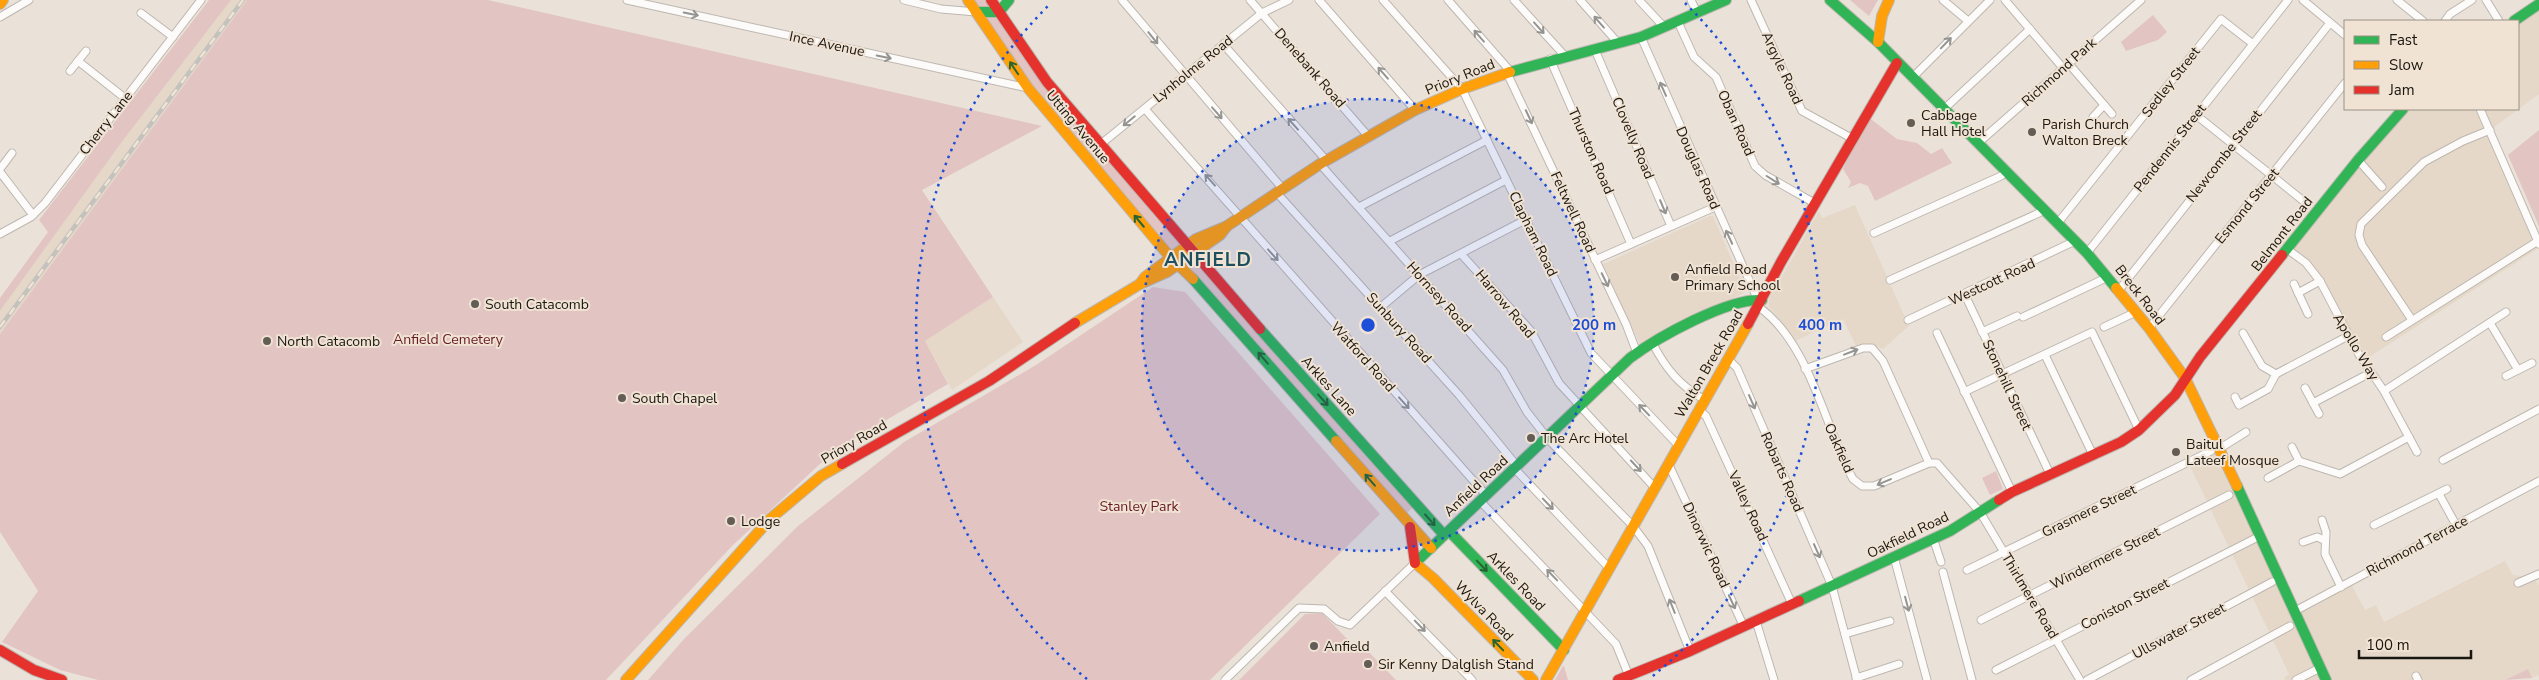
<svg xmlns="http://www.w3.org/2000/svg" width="2539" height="680" viewBox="0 0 2539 680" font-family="'Nunito Sans',sans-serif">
<rect width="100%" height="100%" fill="#eae2d9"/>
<g fill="#e5d8c8">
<polygon points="231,0 247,0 0,334 0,311 121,143"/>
<polygon points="2539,4 2539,94 2490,130 2539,248 2366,359 2348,336 2320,281 2287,249 2403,109 2518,109 2518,21"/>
<polygon points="1855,205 1909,326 1883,349 1872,344 1857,348 1843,319 1795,341 1769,306 1769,299 1819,211 1822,218"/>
<polygon points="1710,216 1713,216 1745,290 1744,293 1640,344 1603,264"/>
<polygon points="993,297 1023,342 952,390 925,341"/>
<polygon points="2218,447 2295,611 2350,582 2365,610 2376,605 2384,622 2505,561 2513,575 2522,576 2529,573 2539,585 2539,678 2538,675 2532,678 2528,669 2505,680 2285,680 2284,678 2289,674 2188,462"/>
</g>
<g fill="#e2c5c2">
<polygon points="209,0 231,0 121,143 0,311 0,298 48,232 39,220"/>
<polygon points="247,0 488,0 1042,126 922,190 993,297 925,341 948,384 835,450 733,545 606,680 98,680 60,670 2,642 38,591 0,532 0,334"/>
<polygon points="968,0 989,0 988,12 999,12 1019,43 1416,504 1403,517 1095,168"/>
<polygon points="1850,0 1878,0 1869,16"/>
<polygon points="2153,15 2167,32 2158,40 2126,51 2121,42"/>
<polygon points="1868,117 1897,139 1917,143 1931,154 1942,148 1952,163 1875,201 1868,186 1860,183 1848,188 1851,182 1843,169"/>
<polygon points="2539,130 2539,226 2508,155"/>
<polygon points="1153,287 1185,292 1380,514 1210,680 648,680 684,639 798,526 904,442 1036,365"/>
<polygon points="1996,471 2003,489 1990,495 1982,478"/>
<polygon points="1322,613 1357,649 1361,644 1396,680 1239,680 1305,614"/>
<polygon points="1564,666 1568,680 1555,680 1563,666"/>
<polygon points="2528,669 2532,678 2505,680"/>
</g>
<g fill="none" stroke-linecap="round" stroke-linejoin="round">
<g stroke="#bdb7b0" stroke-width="9">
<g id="street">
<polyline points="627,0 1028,88"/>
<polyline points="904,0 941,9 976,12"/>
<polyline points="1122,0 1282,188"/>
<polyline points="1250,0 1368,136"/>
<polyline points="1319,0 1415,110"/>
<polyline points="1383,0 1462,89 1591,353 1678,445"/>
<polyline points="1448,0 1511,72"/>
<polyline points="1514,0 1565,56"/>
<polyline points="1580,0 1619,44"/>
<polyline points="1639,0 1664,27"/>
<polyline points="1691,0 1697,13"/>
<polyline points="1751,0 1802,111 1853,139"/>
<polyline points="1943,0 1968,21"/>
<polyline points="2005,0 2063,68"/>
<polyline points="2303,0 2345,35"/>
<polyline points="2397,0 2423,21"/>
<polyline points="2486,0 2499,21"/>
<polyline points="141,13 173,37"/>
<polyline points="0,17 29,0"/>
<polyline points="2445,21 2450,14 2472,0"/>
<polyline points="1678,22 1694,57 1716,77 1755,166 1765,175 1816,204"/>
<polyline points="1641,37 1757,298"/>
<polyline points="1223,44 1326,160"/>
<polyline points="1595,50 1671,226"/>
<polyline points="1550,59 1631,244"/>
<polyline points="78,61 126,99"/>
<polyline points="2069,64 2112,114"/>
<polyline points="70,71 86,51"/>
<polyline points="1507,73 1626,324 1637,353"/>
<polyline points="1912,78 1990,0"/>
<polyline points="1145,109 1486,495"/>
<polyline points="2480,109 2539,244"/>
<polyline points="1943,110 2030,29"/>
<polyline points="2196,115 2306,203"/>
<polyline points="2093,117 2104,105"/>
<polyline points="1101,144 1262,13 1289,0"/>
<polyline points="1977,144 2141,0"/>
<polyline points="2358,160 2382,187"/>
<polyline points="1320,164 1503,370 1527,412 1549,440 1633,526 1648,546 1690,651"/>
<polyline points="0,169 12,153"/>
<polyline points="0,172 33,215"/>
<polyline points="1277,193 1459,395 1517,466"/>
<polyline points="1359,207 1487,140"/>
<polyline points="2057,224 2221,19 2253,44"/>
<polyline points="1874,233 2001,176 2006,172"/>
<polyline points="0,234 31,217 45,203 201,0"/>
<polyline points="1390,241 1506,180"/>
<polyline points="2287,249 2306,263 2320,281 2358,353 2384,391 2417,452"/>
<polyline points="2087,253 2288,0"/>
<polyline points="1461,254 1531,331 1559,383 1654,487"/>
<polyline points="1595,260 1715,207"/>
<polyline points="1890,280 2039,213 2043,210"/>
<polyline points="2294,284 2308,314"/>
<polyline points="2119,290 2330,23"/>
<polyline points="2298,293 2320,281"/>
<polyline points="1965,295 2050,474"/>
<polyline points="1381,307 1419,275 1525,220"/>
<path d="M1759,307C1810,344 1824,425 1853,479L1862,486H1874L1929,463H1937L1980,512L2080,680"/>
<polyline points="2023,317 2108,277"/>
<polyline points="1908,320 2075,241"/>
<polyline points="2412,320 2362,245 2359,235 2361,224 2424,162 2463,141 2490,130"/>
<polyline points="2490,323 2518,370"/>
<polyline points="2104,327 2136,312"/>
<polyline points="2149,328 2345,83"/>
<polyline points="1982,332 2017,316"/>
<polyline points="1937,333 2012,492"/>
<polyline points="2243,333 2262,366 2276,374 2348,336"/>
<polyline points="2386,337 2538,241"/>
<path d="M1653,344C1666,369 1680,386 1705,400"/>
<polyline points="2045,355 2093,455"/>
<polyline points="1729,360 1737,368 1832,586 1857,680"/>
<polyline points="1805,369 1863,348 1872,348 1883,361 1929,463"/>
<polyline points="2506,376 2532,363"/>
<polyline points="2305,388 2319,414"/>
<polyline points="2384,391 2506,312"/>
<polyline points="1964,392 2092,332 2139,430"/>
<polyline points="2235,397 2239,405 2268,389 2276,374"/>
<polyline points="2313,403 2370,373"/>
<polyline points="1699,410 1706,416 1792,604"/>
<polyline points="2292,447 2299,461"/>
<polyline points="2219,449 2246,432"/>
<polyline points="2443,460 2539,409"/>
<polyline points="1668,463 1744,627"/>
<polyline points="1515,469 1610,569"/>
<polyline points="2268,478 2299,461 2340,474 2409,437"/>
<polyline points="2439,494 2456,525"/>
<polyline points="1480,501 1616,644 1629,676"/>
<polyline points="2322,520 2326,532 2325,554 2341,587"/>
<polyline points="2374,525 2447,489"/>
<polyline points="1933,538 1941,562"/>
<polyline points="2303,542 2317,537 2324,540"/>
<polyline points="1894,557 1927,680"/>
<polyline points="1967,570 2211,451"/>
<polyline points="1943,572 1972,680"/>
<polyline points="2518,583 2539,574"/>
<polyline points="1385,591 1472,680"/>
<polyline points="2295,611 2539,481"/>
<polyline points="1981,620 2229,495"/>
<polyline points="1756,621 1774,680"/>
<polyline points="1845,634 1890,621"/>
<polyline points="1996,670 2254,539"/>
<polyline points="2416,676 2418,680"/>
<polyline points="1856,678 1899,664"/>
<polyline points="1225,680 1299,608 1324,609 1338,621 1350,625 1415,563"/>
<polyline points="2087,680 2272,582"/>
<polyline points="2191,680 2290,626"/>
<polyline points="2296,680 2320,668"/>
</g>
</g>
<g stroke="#bdb7b0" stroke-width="12">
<g id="fast">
<polyline points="1830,0 1878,42 2087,253 2116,288"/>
<polyline points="976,12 999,12 1009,0"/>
<polyline points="2514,21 2539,4"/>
<polyline points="1510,72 1641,37 1726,0"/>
<polyline points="2282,255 2358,160 2403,109"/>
<polyline points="1193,279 1336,441"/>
<polyline points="1260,329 1444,535"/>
<polyline points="2237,486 2326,680"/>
<polyline points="1449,531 1564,650"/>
<path d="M1415,563L1630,358C1658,337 1728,298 1762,300"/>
<polyline points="1799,601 1950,531 1999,500"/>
</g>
</g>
<g stroke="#bdb7b0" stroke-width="12">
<g id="slow">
<polyline points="968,0 1028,88 1171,258 1193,279"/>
<polyline points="0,4 3,0"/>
<polyline points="1878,42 1882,16 1889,0"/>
<polyline points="1140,284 1145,277 1196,239 1227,226 1320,164 1415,110 1462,89 1510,72"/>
<polyline points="2116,288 2149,328 2185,378 2237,486"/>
<polyline points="1075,323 1140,284 1167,272 1220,235 1227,226"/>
<polyline points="1336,441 1431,548"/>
<polyline points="1415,563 1433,578 1533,680"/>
<polyline points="626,680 770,519 821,476 842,464"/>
<polyline points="1546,680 1748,324"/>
</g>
</g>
<g stroke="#bdb7b0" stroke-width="12">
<g id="jam">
<polyline points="991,0 1047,82 1260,329"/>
<polyline points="1748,324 1781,262 1897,63"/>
<polyline points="842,464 989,381 1075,323"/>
<polyline points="1999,500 2012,492 2121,442 2139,430 2175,395 2200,357 2282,255"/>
<polyline points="1410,527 1415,563"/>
<polyline points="0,650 34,670 62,680"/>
<polyline points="1618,680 1690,651 1799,601"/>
</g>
</g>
<use href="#street" stroke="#fcfbf9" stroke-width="7"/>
<use href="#fast" stroke="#30b455" stroke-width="10"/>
<use href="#slow" stroke="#ff9f0a" stroke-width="10"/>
<use href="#jam" stroke="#e5322d" stroke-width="10"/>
<g stroke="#c4c2bf" stroke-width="4.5">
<polyline id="rail" points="0,327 243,0"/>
</g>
<use href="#rail" stroke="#f0e3d3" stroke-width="2.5" stroke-dasharray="8" stroke-linecap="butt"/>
</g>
<defs><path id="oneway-shaft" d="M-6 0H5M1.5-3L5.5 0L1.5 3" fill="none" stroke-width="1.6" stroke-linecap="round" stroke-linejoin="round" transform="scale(1.25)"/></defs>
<g stroke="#969490">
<use href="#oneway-shaft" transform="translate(691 14) rotate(12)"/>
<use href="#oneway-shaft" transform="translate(1599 22) rotate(-131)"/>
<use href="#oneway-shaft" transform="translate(1539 28) rotate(48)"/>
<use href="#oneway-shaft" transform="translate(1479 36) rotate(-131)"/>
<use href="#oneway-shaft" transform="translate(1153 38) rotate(51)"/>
<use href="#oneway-shaft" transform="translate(1946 43) rotate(-46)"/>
<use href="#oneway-shaft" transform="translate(884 57) rotate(12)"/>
<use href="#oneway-shaft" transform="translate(1383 73) rotate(-131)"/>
<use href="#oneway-shaft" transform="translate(1663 89) rotate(-114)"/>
<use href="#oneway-shaft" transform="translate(1217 113) rotate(49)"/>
<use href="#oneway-shaft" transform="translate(1529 117) rotate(65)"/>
<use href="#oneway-shaft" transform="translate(1129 121) rotate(141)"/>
<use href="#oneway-shaft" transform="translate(1293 124) rotate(-132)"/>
<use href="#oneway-shaft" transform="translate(1210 180) rotate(-132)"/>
<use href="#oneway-shaft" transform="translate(1773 180) rotate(32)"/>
<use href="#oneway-shaft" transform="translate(1663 207) rotate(67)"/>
<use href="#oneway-shaft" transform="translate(1729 237) rotate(-115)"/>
<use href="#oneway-shaft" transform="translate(1273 255) rotate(48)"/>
<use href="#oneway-shaft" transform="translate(1605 280) rotate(64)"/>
<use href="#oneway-shaft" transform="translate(1851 352) rotate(-21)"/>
<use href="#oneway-shaft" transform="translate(1752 402) rotate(66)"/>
<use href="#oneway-shaft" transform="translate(1404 403) rotate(48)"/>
<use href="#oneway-shaft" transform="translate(1644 410) rotate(-134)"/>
<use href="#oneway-shaft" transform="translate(1636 466) rotate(47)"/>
<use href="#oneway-shaft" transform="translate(1884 482) rotate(157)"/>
<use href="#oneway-shaft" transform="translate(1548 504) rotate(46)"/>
<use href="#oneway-shaft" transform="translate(1817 551) rotate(66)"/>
<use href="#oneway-shaft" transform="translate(1552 575) rotate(-134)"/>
<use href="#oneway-shaft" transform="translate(1732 602) rotate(65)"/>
<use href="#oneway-shaft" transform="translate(1907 604) rotate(75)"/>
<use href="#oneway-shaft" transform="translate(1672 606) rotate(-112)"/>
<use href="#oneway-shaft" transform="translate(1420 626) rotate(46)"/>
</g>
<g stroke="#256532">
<use href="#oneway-shaft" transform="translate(1014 68) rotate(-124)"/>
<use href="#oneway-shaft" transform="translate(1139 221) rotate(-130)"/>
<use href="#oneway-shaft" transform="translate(1263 358) rotate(-131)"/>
<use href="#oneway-shaft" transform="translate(1323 400) rotate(48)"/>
<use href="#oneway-shaft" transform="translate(1370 480) rotate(-131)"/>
<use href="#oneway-shaft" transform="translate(1430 520) rotate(48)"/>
<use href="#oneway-shaft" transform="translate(1482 566) rotate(46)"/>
<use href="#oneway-shaft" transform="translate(1498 645) rotate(-134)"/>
</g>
<circle cx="1368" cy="325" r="226" fill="#1d4ed8" fill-opacity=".12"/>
<g fill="none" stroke="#1d4ed8" stroke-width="2.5" stroke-dasharray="2.5 5">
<circle cx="1368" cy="325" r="226"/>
<path d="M1087 679A452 452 0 0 1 1051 3M1685 3A452 452 0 0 1 1649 679"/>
</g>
<g fill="#635d56" stroke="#f0e3d3" stroke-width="2">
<circle cx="1911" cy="123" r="5"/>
<circle cx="2032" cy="132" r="5"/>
<circle cx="1675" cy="277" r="5"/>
<circle cx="475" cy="304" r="5"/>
<circle cx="267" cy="341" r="5"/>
<circle cx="622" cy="398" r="5"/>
<circle cx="1531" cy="438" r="5"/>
<circle cx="2176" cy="452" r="5"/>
<circle cx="731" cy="521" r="5"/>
<circle cx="1314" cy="646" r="5"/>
<circle cx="1368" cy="664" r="5"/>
</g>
<g text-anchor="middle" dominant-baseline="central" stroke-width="4" stroke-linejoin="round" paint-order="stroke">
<g font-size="14" fill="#1a1610" stroke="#f0e3d3">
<text transform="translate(827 44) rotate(12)">Ince Avenue</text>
<text transform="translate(1310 68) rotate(49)">Denebank Road</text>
<text transform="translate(1782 68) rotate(65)">Argyle Road</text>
<text transform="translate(1193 69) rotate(-39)">Lynholme Road</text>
<text transform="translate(2059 72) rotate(-42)">Richmond Park</text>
<text transform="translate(1460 77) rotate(-22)">Priory Road</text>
<text transform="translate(2171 82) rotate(-52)">Sedley Street</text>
<text transform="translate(106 123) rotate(-52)">Cherry Lane</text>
<text transform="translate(1736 123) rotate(66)">Oban Road</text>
<text transform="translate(1078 127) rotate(50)">Utting Avenue</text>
<text transform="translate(1633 138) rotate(67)">Clovelly Road</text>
<text transform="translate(2170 148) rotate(-52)">Pendennis Street</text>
<text transform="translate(1591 151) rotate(66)">Thurston Road</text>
<text transform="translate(2224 156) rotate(-52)">Newcombe Street</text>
<text transform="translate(1698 168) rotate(66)">Douglas Road</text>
<text transform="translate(2247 206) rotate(-51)">Esmond Street</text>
<text transform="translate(1573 212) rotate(65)">Feltwell Road</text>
<text transform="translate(1533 234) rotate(64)">Clapham Road</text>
<text transform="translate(2282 234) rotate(-52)">Belmont Road</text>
<text transform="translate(1992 282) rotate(-25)">Westcott Road</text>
<text transform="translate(2140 295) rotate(52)">Breck Road</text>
<text transform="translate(1439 297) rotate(48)">Hornsey Road</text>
<text transform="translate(1505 304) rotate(50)">Harrow Road</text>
<text transform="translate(1399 328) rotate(48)">Sunbury Road</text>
<text transform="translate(2356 347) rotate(59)">Apollo Way</text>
<text transform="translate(1363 357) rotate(48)">Watford Road</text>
<text transform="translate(1709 364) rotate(-60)">Walton Breck Road</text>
<text transform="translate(2007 385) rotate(65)">Stonehill Street</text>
<text transform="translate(1329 386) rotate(48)">Arkles Lane</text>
<text transform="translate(854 442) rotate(-30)">Priory Road</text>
<text transform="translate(1839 448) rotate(66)">Oakfield</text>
<text transform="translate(1782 472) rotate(66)">Robarts Road</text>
<text transform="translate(1476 486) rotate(-43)">Anfield Road</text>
<text transform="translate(1748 506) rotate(65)">Valley Road</text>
<text transform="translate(2089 511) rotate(-26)">Grasmere Street</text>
<text transform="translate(1908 535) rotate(-26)">Oakfield Road</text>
<text transform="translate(1706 545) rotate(65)">Dinorwic Road</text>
<text transform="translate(2417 546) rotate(-28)">Richmond Terrace</text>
<text transform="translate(2105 558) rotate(-27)">Windermere Street</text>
<text transform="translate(1516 581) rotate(46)">Arkles Road</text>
<text transform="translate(2030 596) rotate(59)">Thirlmere Road</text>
<text transform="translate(2125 604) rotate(-27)">Coniston Street</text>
<text transform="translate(1484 611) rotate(46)">Wylva Road</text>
<text transform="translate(2179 631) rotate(-28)">Ullswater Street</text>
</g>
<g font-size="14" fill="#1a1610" stroke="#f0e3d3" text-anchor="start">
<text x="1921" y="115">Cabbage<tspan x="1921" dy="16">Hall Hotel</tspan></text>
<text x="2042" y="124">Parish Church<tspan x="2042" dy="16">Walton Breck</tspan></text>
<text x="1685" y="269">Anfield Road<tspan x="1685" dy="16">Primary School</tspan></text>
<text x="485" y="304">South Catacomb</text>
<text x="277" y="341">North Catacomb</text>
<text x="632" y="398">South Chapel</text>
<text x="1541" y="438">The Arc Hotel</text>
<text x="2186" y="444">Baitul<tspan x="2186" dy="16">Lateef Mosque</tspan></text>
<text x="741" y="521">Lodge</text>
<text x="1324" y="646">Anfield</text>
<text x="1378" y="664">Sir Kenny Dalglish Stand</text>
</g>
<g font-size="14" fill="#671826" stroke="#f0e3d3">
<text x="448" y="339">Anfield Cemetery</text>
<text x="1139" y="506">Stanley Park</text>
</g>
<g font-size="19" font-weight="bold" letter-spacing="1" fill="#1c4f60" stroke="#f0e3d3">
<text x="1208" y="260">ANFIELD</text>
</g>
</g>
<circle cx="1368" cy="325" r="8" fill="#1d4ed8" stroke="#f0e3d3" stroke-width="2.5"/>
<g font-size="15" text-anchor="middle" font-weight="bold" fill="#1d4ed8" stroke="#f0e3d3" stroke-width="4" stroke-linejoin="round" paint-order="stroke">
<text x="1594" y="330">200 m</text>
<text x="1820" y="330">400 m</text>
</g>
<rect x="2344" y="20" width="175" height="90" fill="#f0e3d3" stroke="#9a9185"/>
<rect x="2354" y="36" width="25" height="8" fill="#30b455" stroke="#9a9185"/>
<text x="2389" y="45" font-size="15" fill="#1a1610">Fast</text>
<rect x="2354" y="61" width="25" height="8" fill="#ff9f0a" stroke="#9a9185"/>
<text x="2389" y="70" font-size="15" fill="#1a1610">Slow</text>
<rect x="2354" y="86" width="25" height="8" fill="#e5322d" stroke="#9a9185"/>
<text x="2389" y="95" font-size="15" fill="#1a1610">Jam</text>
<path d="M2359 650v8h112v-8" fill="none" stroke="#1a1610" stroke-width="2.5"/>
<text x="2366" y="650" font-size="15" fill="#1a1610" stroke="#f0e3d3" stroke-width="4" paint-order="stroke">100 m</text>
</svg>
